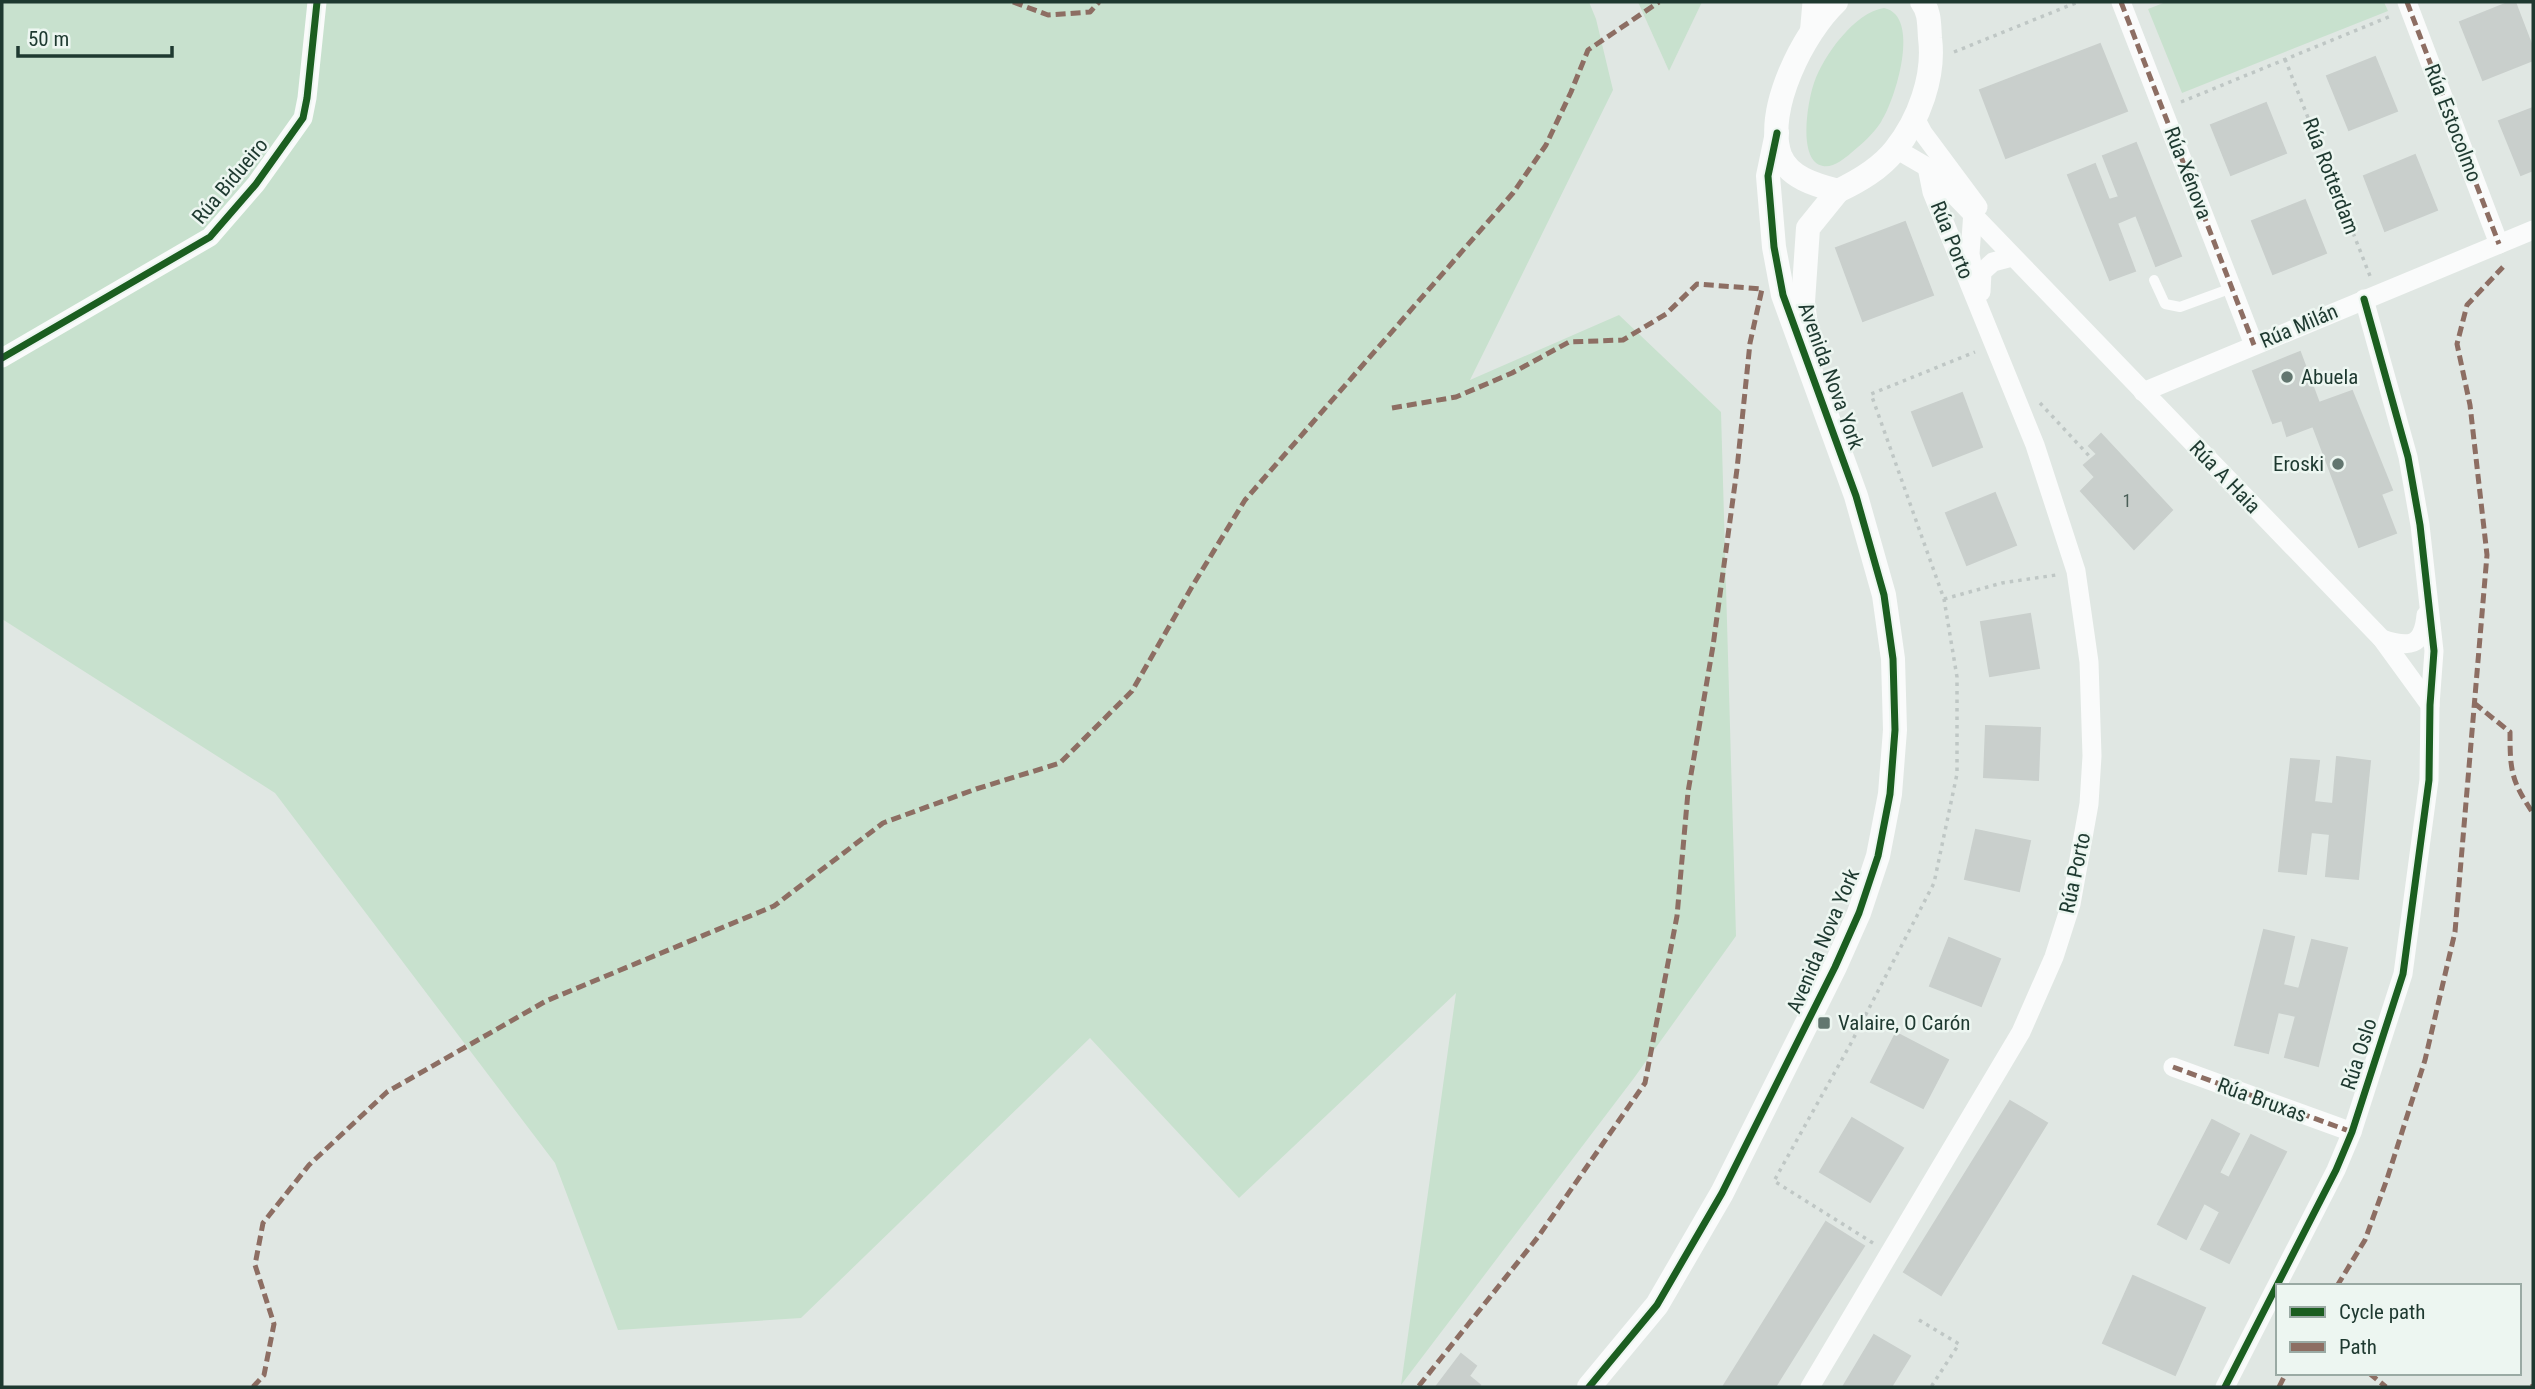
<svg xmlns="http://www.w3.org/2000/svg" width="2535" height="1389" viewBox="0 0 2535 1389" font-family="'Roboto Condensed',sans-serif">
<rect width="100%" height="100%" fill="#e0e7e3"/>
<g fill="#c8e1ce">
<polygon points="2,2 1589,2 1596,19 1613,90 1470,380 1619,315 1721,412 1736,936 1634,1078 1401,1385 1456,993 1239,1198 1090,1038 801,1318 618,1330 555,1163 275,793 2,619"/>
<polygon points="1638,2 1702,2 1669,71"/>
<polygon points="2166,2 2384,2 2388,11 2182,93 2148,9"/>
<path d="M1884,8C1922,16 1895,101 1881,122C1873,134 1862,144 1851,153C1844,159 1833,168 1823,166C1797,161 1808,100 1814,83C1823,56 1855,12 1884,8Z"/>
</g>
<g fill="#c9cfcc" stroke="#c9cfcc" stroke-width="2">
<polygon points="2510,2 2515,2 2520,15 2533,49 2533,60 2483,80 2460,22"/>
<polygon points="2100,44 2127,111 2006,158 1980,90"/>
<polygon points="2375,57 2397,111 2349,130 2327,76"/>
<polygon points="2266,103 2286,153 2231,175 2211,125"/>
<polygon points="2533,108 2533,170 2521,175 2499,121"/>
<polygon points="2136,143 2181,256 2156,266 2136,215 2117,223 2135,271 2110,280 2068,175 2095,164 2109,200 2119,197 2103,156"/>
<polygon points="2415,155 2437,210 2385,231 2364,176"/>
<polygon points="2305,200 2326,253 2273,274 2252,221"/>
<polygon points="1905,222 1933,295 1863,321 1836,248"/>
<polygon points="2300,352 2319,403 2352,391 2392,490 2381,494 2396,533 2359,547 2313,426 2287,436 2282,420 2273,423 2253,371"/>
<polygon points="1962,393 1982,447 1933,466 1912,412"/>
<polygon points="2101,434 2172,510 2134,549 2081,491 2095,477 2084,465 2097,454 2089,446"/>
<polygon points="1995,493 2016,545 1967,565 1946,513"/>
<polygon points="2030,614 2039,668 1990,676 1981,622"/>
<polygon points="1986,726 2040,728 2038,780 1984,777"/>
<polygon points="2337,757 2370,761 2358,879 2326,876 2330,834 2311,832 2306,874 2279,871 2291,759 2319,761 2314,802 2333,804"/>
<polygon points="1976,830 2030,841 2019,891 1965,879"/>
<polygon points="2264,930 2294,937 2283,985 2299,989 2312,940 2347,948 2318,1066 2285,1057 2296,1016 2278,1012 2268,1053 2235,1045"/>
<polygon points="1949,938 2000,959 1981,1006 1930,986"/>
<polygon points="1896,1033 1948,1060 1923,1108 1871,1082"/>
<polygon points="2010,1101 2047,1123 1941,1295 1904,1272"/>
<polygon points="1852,1118 1903,1148 1870,1202 1820,1172"/>
<polygon points="2212,1120 2239,1134 2219,1173 2229,1178 2251,1135 2286,1152 2229,1263 2201,1249 2220,1212 2204,1203 2186,1239 2158,1224"/>
<polygon points="1826,1222 1864,1246 1832,1296 1775,1387 1723,1387"/>
<polygon points="2133,1276 2205,1308 2175,1375 2103,1343"/>
<polygon points="1874,1335 1910,1356 1891,1387 1843,1387"/>
<polygon points="1461,1354 1476,1366 1469,1376 1480,1385 1478,1387 1436,1387"/>
</g>
<g fill="none" stroke-linecap="round" stroke-linejoin="round">
<g stroke="#bfc7c5" stroke-width="3.5" stroke-dasharray="3.5 5" stroke-linecap="butt">
<polyline points="1954,52 2078,2"/>
<polyline points="2285,59 2370,276"/>
<polyline points="2181,102 2391,16"/>
<polyline points="2040,403 2092,459"/>
<polyline points="1944,599 2002,583 2056,575"/>
<polyline points="1873,1243 1774,1181 1850,1045 1934,883 1957,774 1957,677 1944,599 1871,394 1975,352"/>
<polyline points="1919,1320 1959,1344 1931,1387"/>
</g>
<polyline stroke="#fafbfb" stroke-width="10" points="2154,280 2165,304 2180,307 2232,288"/>
<g stroke="#fafbfb" stroke-width="19">
<polyline points="2121,2 2254,345"/>
<polyline points="2407,2 2499,244"/>
<polyline points="1809,36 1812,2"/>
<polyline points="1914,116 1923,133 1978,207"/>
<polyline points="1896,149 1927,167 2382,639 2430,705"/>
<polyline points="1973,211 1970,254 1974,275"/>
<polyline points="1981,292 1982,272 1993,262 2012,257"/>
<polyline points="2,358 210,237 256,184 303,118 307,98 317,2"/>
<polyline points="2143,392 2533,230"/>
<path d="M2382,639C2409,648 2423,647 2426,615"/>
<polyline points="2173,1067 2352,1132"/>
<polyline points="1810,1387 2021,1032 2054,957 2071,904 2089,804 2092,756 2089,662 2076,571 2035,445 1932,192 1927,167"/>
<polyline points="2225,1387 2336,1170 2352,1132 2403,974 2429,780 2430,705 2434,651 2420,525 2408,457 2364,299"/>
</g>
<g stroke="#fafbfb" stroke-width="24">
<path d="M1836,2C1804,32 1764,110 1780,155C1789,178 1816,185 1838,191C1859,181 1880,169 1895,150C1919,120 1935,76 1930,38C1929,25 1930,12 1922,2"/>
<polyline points="1807,334 1803,302 1808,228 1838,191"/>
<polyline points="1589,1387 1657,1305 1722,1193 1835,967 1859,913 1878,856 1890,794 1895,730 1893,659 1884,595 1856,496 1783,295 1774,247 1768,176 1777,133"/>
</g>
<g stroke="#8d6e63" stroke-width="5" stroke-dasharray="10 5" stroke-linecap="butt">
<polyline points="1013,2 1048,15 1090,12 1099,2"/>
<polyline points="2121,2 2254,345"/>
<polyline points="2407,2 2499,244"/>
<polyline points="1392,408 1456,397 1512,373 1569,342 1623,340 1666,314 1697,284 1762,289 1750,343 1737,469 1713,646 1688,792 1677,916 1645,1083 1538,1237 1418,1387"/>
<path d="M2474,703L2510,732C2510,770 2511,781 2533,813"/>
<polyline points="2173,1067 2352,1132"/>
<polyline points="2337,1286 2365,1240 2387,1179 2425,1060 2455,932 2487,555 2470,405 2457,344 2467,305 2503,267"/>
<polyline points="2369,1373 2386,1387"/>
<polyline points="253,1387 264,1375 274,1324 255,1265 263,1223 309,1165 387,1092 546,1001 774,906 883,823 976,789 1060,763 1132,691 1193,585 1245,500 1513,193 1546,145 1571,92 1588,50 1659,2"/>
<polyline points="2279,1387 2286,1373"/>
<polyline points="2531,1387 2533,1386"/>
</g>
<g stroke="#edf6f1" stroke-width="11">
<g id="cycleway">
<polyline points="2,358 210,237 256,184 303,118 307,98 317,2"/>
<polyline points="1589,1387 1657,1305 1722,1193 1835,967 1859,913 1878,856 1890,794 1895,730 1893,659 1884,595 1856,496 1783,295 1774,247 1768,176 1777,133"/>
<polyline points="2225,1387 2336,1170 2352,1132 2403,974 2429,780 2430,705 2434,651 2420,525 2408,457 2364,299"/>
</g>
</g>
<use href="#cycleway" stroke="#1b5e20" stroke-width="7"/>
</g>
<g fill="#62766f" stroke="#edf6f1" stroke-width="2.5">
<circle cx="2287" cy="377" r="7"/>
<circle cx="2338" cy="464" r="7"/>
<rect x="1817" y="1016" width="14" height="14" rx="3.5"/>
</g>
<g text-anchor="middle" dominant-baseline="central" stroke-width="5" stroke-linejoin="round" paint-order="stroke">
<g font-size="18" fill="#4a5f58">
<text x="2127" y="500">1</text>
</g>
<g font-size="21" fill="#1e3930" stroke="#edf6f1">
<text transform="translate(2453 123) rotate(69)">Rúa Estocolmo</text>
<text transform="translate(2188 173) rotate(69)">Rúa Xénova</text>
<text transform="translate(2331 176) rotate(69)">Rúa Rotterdam</text>
<text transform="translate(230 181) rotate(-50)">Rúa Bidueiro</text>
<text transform="translate(1952 240) rotate(68)">Rúa Porto</text>
<text transform="translate(2299 326) rotate(-23)">Rúa Milán</text>
<text transform="translate(1831 376) rotate(70)">Avenida Nova York</text>
<text transform="translate(2225 477) rotate(46)">Rúa A Haia</text>
<text transform="translate(2075 873) rotate(-78)">Rúa Porto</text>
<text transform="translate(1823 941) rotate(-67)">Avenida Nova York</text>
<text transform="translate(2359 1054) rotate(-72)">Rúa Oslo</text>
<text transform="translate(2262 1100) rotate(20)">Rúa Bruxas</text>
</g>
<g font-size="21" fill="#1e3930" stroke="#edf6f1" text-anchor="start">
<text x="2301" y="377">Abuela</text>
<text x="2324" y="464" text-anchor="end">Eroski</text>
<text x="1838" y="1023">Valaire, O Carón</text>
</g>
</g>
<rect width="2535" height="1389" fill="none" stroke="#1e3930" stroke-width="7"/>
<rect x="2276" y="1284" width="245" height="91" fill="#edf6f1" stroke="#9aaaa4" stroke-width="2"/>
<rect x="2290" y="1307" width="35" height="10" fill="#1b5e20" stroke="#9aaaa4" stroke-width="2"/>
<text x="2339" y="1319" font-size="21" fill="#1e3930">Cycle path</text>
<rect x="2290" y="1342" width="35" height="10" fill="#8d6e63" stroke="#9aaaa4" stroke-width="2"/>
<text x="2339" y="1354" font-size="21" fill="#1e3930">Path</text>
<path d="M18 46v10h154v-10" fill="none" stroke="#1e3930" stroke-width="3.5"/>
<text x="28" y="46" font-size="21" fill="#1e3930" stroke="#edf6f1" stroke-width="5" paint-order="stroke">50 m</text>
</svg>
